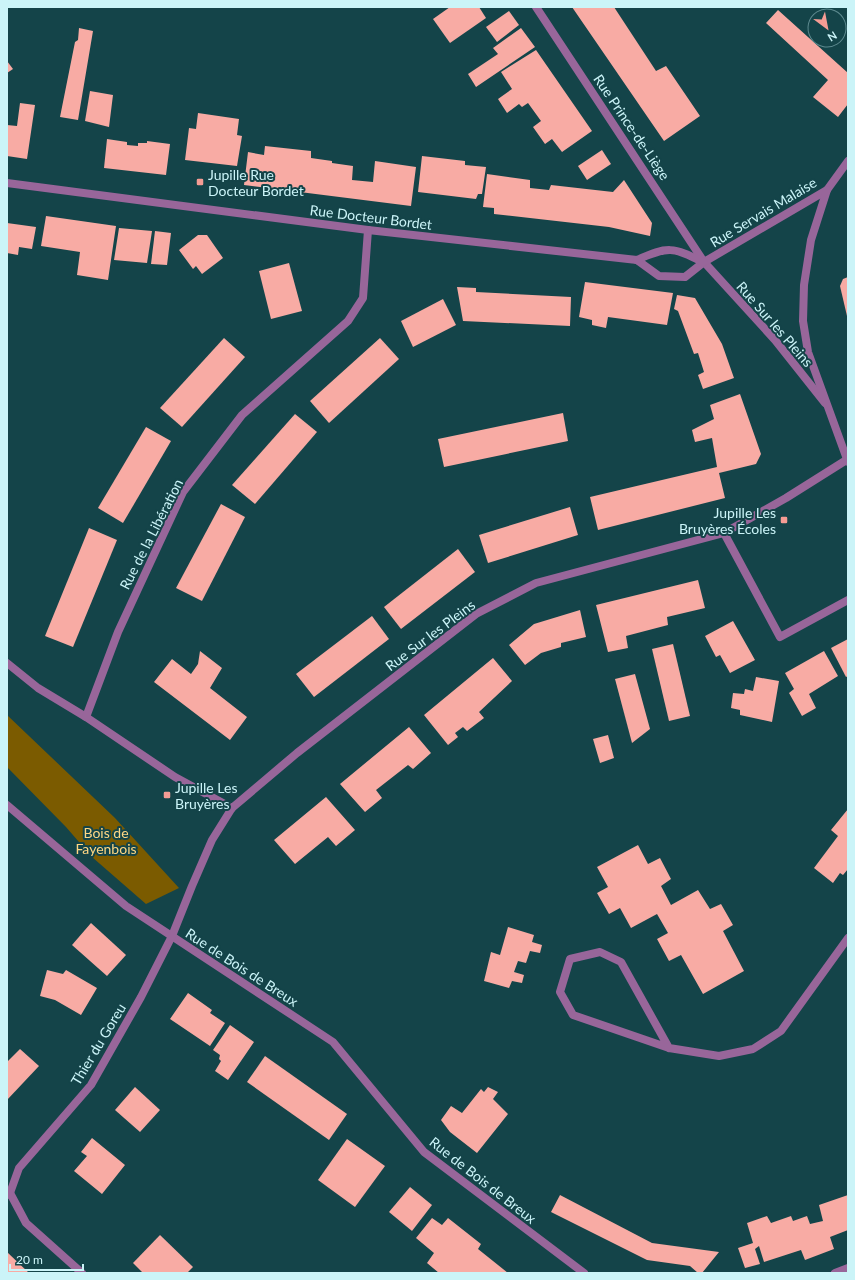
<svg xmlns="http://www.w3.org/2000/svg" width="855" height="1280" viewBox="0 0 855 1280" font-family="Lato,sans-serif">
<rect width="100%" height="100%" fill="#144449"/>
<polygon fill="#7b5b00" points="7,715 115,818 179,888 146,904 92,857 66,827 7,767"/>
<g fill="#f8aba4">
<polygon points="450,7 479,7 486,18 450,43 433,19"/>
<polygon points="572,7 614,7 656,71 666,66 700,116 664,141"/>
<polygon points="778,10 848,73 848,104 838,117 813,97 828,80 766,23"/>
<polygon points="509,11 519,25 497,42 486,27"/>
<polygon points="79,28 93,31 78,120 60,117 75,42 78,40"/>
<polygon points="521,28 535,47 476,87 468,74 498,54 493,48"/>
<polygon points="536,50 592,131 562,152 552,139 545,144 533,127 541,121 528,103 522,107 519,104 507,113 498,99 512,89 501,72"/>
<polygon points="7,61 13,69 7,73"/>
<polygon points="90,91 113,95 109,127 85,121"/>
<polygon points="20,103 35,105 27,159 7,156 7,125 17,126"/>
<polygon points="198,113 239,119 237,135 242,136 237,166 185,160 189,128 196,129"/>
<polygon points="107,139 127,142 127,145 138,146 138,143 147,143 147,141 170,144 166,175 104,168"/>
<polygon points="265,146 311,151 311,158 332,161 332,163 353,166 352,180 373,182 375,161 416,167 411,206 244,185 248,152 264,155"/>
<polygon points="602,150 611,164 587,180 578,166"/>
<polygon points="422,156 465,161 465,165 486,167 482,194 478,194 476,199 418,192"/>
<polygon points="487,174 530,180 530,188 549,190 551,185 613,192 624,180 652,223 650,236 609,227 494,214 494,208 483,207"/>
<polygon points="46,216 116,226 108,280 77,275 80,252 41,246"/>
<polygon points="7,223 36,227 32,249 19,247 18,255 7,253"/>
<polygon points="119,228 152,231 147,263 114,260"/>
<polygon points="155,231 171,233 167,265 151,264"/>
<polygon points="198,235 207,235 223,258 202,274 196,266 193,269 179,250"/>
<polygon points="289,263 302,311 271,319 259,271"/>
<polygon points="848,277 848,316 847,316 840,286 843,279"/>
<polygon points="585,282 673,293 667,325 608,317 606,328 592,325 592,320 579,317"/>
<polygon points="457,287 476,288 476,292 571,297 570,326 463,321"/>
<polygon points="677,295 695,298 722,344 734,378 703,389 698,375 704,372 698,353 694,354 678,311 674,309"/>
<polygon points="443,299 456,325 413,347 401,321"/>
<polygon points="224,338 245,357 182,427 160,408"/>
<polygon points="380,338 399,359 329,423 310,401"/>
<polygon points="740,394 761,454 756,464 719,473 725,498 598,530 590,497 717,467 712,438 695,442 692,430 714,419 710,405"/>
<polygon points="563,413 568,441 444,467 438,439"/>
<polygon points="295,414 317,432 255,504 232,485"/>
<polygon points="146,427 171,441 123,523 98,508"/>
<polygon points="221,504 245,517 202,601 176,588"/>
<polygon points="570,507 578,535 488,563 479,535"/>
<polygon points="89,528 117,540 73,647 45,636"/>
<polygon points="458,549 475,572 401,629 384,607"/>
<polygon points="698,580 705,608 667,617 668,625 626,636 628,648 608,652 596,605"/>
<polygon points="580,610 586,637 561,643 561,647 541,653 525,665 509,645 534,624"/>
<polygon points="372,616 389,639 314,697 296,674"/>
<polygon points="733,621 755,660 730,673 720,655 716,657 705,636"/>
<polygon points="848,639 848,676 846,677 831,648"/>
<polygon points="673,644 690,716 669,721 652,649"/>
<polygon points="200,651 222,668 210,688 247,717 230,740 154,682 172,659 191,674 198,664"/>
<polygon points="824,651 838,676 809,694 816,708 802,716 789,693 794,689 785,673"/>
<polygon points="493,658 512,681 479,712 484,718 467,731 463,727 455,733 458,737 448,745 424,715"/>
<polygon points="635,674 650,729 632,743 615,679"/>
<polygon points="756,677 779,681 772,722 740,715 740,710 731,708 733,693 744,694 745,689 753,691"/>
<polygon points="409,727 431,753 413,769 408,765 376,790 382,798 365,812 340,784"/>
<polygon points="608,735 614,758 600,763 593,739"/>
<polygon points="326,797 355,830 336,846 328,837 295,864 274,840"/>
<polygon points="848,809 848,869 843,875 840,873 833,883 814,868 838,836 831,830"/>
<polygon points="638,845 648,864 660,858 671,879 661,886 671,905 698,890 710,909 721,904 733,925 723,931 744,971 703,994 681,955 669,961 657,939 668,933 657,914 631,928 620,908 609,914 597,893 608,887 597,867"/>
<polygon points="91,923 126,955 107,976 72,945"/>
<polygon points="508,927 534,935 532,942 542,945 540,953 530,951 526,963 518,961 514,972 524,975 522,983 512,981 509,988 484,981 491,952 500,955"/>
<polygon points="47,970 63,974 66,970 97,988 81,1015 55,1000 40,996"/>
<polygon points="188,993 212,1010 210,1013 225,1023 210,1046 170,1019"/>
<polygon points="230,1025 254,1042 228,1080 215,1071 221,1061 219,1059 220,1055 213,1050"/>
<polygon points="20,1049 39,1066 7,1100 7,1062"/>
<polygon points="265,1056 347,1114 329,1140 247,1082"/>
<polygon points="135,1087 160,1110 140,1132 115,1110"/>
<polygon points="488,1087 498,1092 493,1099 508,1114 477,1153 450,1132 441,1120 451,1106 462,1113 481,1089 484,1092"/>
<polygon points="92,1138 125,1165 102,1194 74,1171 87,1156 81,1152"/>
<polygon points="347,1139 385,1166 355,1207 318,1180"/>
<polygon points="410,1187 432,1205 412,1231 389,1212"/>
<polygon points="560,1195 652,1243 719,1252 702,1273 698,1273 690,1266 647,1260 551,1212"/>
<polygon points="848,1195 848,1230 830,1237 834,1249 805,1260 801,1250 764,1262 759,1246 755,1249 760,1264 745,1268 738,1248 753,1243 747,1223 767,1216 771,1223 791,1216 793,1221 807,1216 810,1224 823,1221 819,1205"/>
<polygon points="432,1218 442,1225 448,1218 481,1244 478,1249 508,1273 439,1273 427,1263 434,1253 416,1238"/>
<polygon points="160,1235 193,1267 187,1273 143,1273 133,1263"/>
<polygon points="7,1252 29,1273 7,1273"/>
</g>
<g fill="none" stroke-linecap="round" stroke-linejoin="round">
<g stroke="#98669a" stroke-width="8">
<polyline points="536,7 704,262 775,340 825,403"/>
<polyline points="7,183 368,230 637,260 659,276 685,277 704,262 827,190 848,161"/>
<polyline points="827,190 811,240 804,285 803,321 808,352 848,462"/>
<path d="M637,260C668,246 673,247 703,262"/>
<polyline points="724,533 780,637 848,600"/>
<polyline points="7,663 38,688 86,717 175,777 232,808"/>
<polyline points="86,717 118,632 183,492 242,415 348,321 363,298 368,230"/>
<polyline points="7,805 126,906 333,1042 424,1152 584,1273"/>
<polyline points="669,1048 621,962 600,952 570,959 560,992 573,1015 669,1048 719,1056 753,1049 781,1031 848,938"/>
<polyline points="10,1193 26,1223 82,1273"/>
<polyline points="7,1195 10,1193 19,1168 91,1085 141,997 172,936 192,886 212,840 232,808 297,753 476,614 536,583 724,533 786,498 848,459"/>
<polyline points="835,1273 848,1268"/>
</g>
</g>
<g fill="#f59c94" stroke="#144449" stroke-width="1.5">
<rect x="196" y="178" width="8" height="8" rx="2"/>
<rect x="780" y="516" width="8" height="8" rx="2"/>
<rect x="163" y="791" width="8" height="8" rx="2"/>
</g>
<g text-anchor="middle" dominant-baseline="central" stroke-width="4" stroke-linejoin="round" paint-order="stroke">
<g font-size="14" fill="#cbf4f8" stroke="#144449">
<text transform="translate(632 127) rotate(56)">Rue Prince-de-Liège</text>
<text transform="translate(763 212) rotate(-31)">Rue Servais Malaise</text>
<text transform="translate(371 217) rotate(7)">Rue Docteur Bordet</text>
<text transform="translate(775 324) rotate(49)">Rue Sur les Pleins</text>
<text transform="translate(151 534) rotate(-63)">Rue de la Libération</text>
<text transform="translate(430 635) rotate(-37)">Rue Sur les Pleins</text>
<text transform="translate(242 967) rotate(33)">Rue de Bois de Breux</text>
<text transform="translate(98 1044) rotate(-59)">Thier du Goreu</text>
<text transform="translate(483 1180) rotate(38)">Rue de Bois de Breux</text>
</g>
<g font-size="14" fill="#cbf4f8" stroke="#144449" text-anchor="start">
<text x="208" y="174">Jupille Rue<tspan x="208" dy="16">Docteur Bordet</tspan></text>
<text x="776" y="512" text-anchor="end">Jupille Les<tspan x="776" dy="16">Bruyères Écoles</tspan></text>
<text x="175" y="787">Jupille Les<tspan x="175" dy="16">Bruyères</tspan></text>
</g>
<g font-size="14" fill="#fed784" stroke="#144449">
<text x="106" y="832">Bois de<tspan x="106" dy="16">Fayenbois</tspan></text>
</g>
</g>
<rect width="855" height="1280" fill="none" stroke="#cbf4f8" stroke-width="16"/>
<g transform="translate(827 28) rotate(148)"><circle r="19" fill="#144449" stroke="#5d8a8f"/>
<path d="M0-3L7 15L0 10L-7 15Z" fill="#f59c94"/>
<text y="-6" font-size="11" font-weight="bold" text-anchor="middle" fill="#cbf4f8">N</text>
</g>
<path d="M10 1264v6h73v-6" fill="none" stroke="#cbf4f8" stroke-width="2"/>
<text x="16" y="1264" font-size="12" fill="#cbf4f8" stroke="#144449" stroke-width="3" paint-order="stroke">20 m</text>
</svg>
